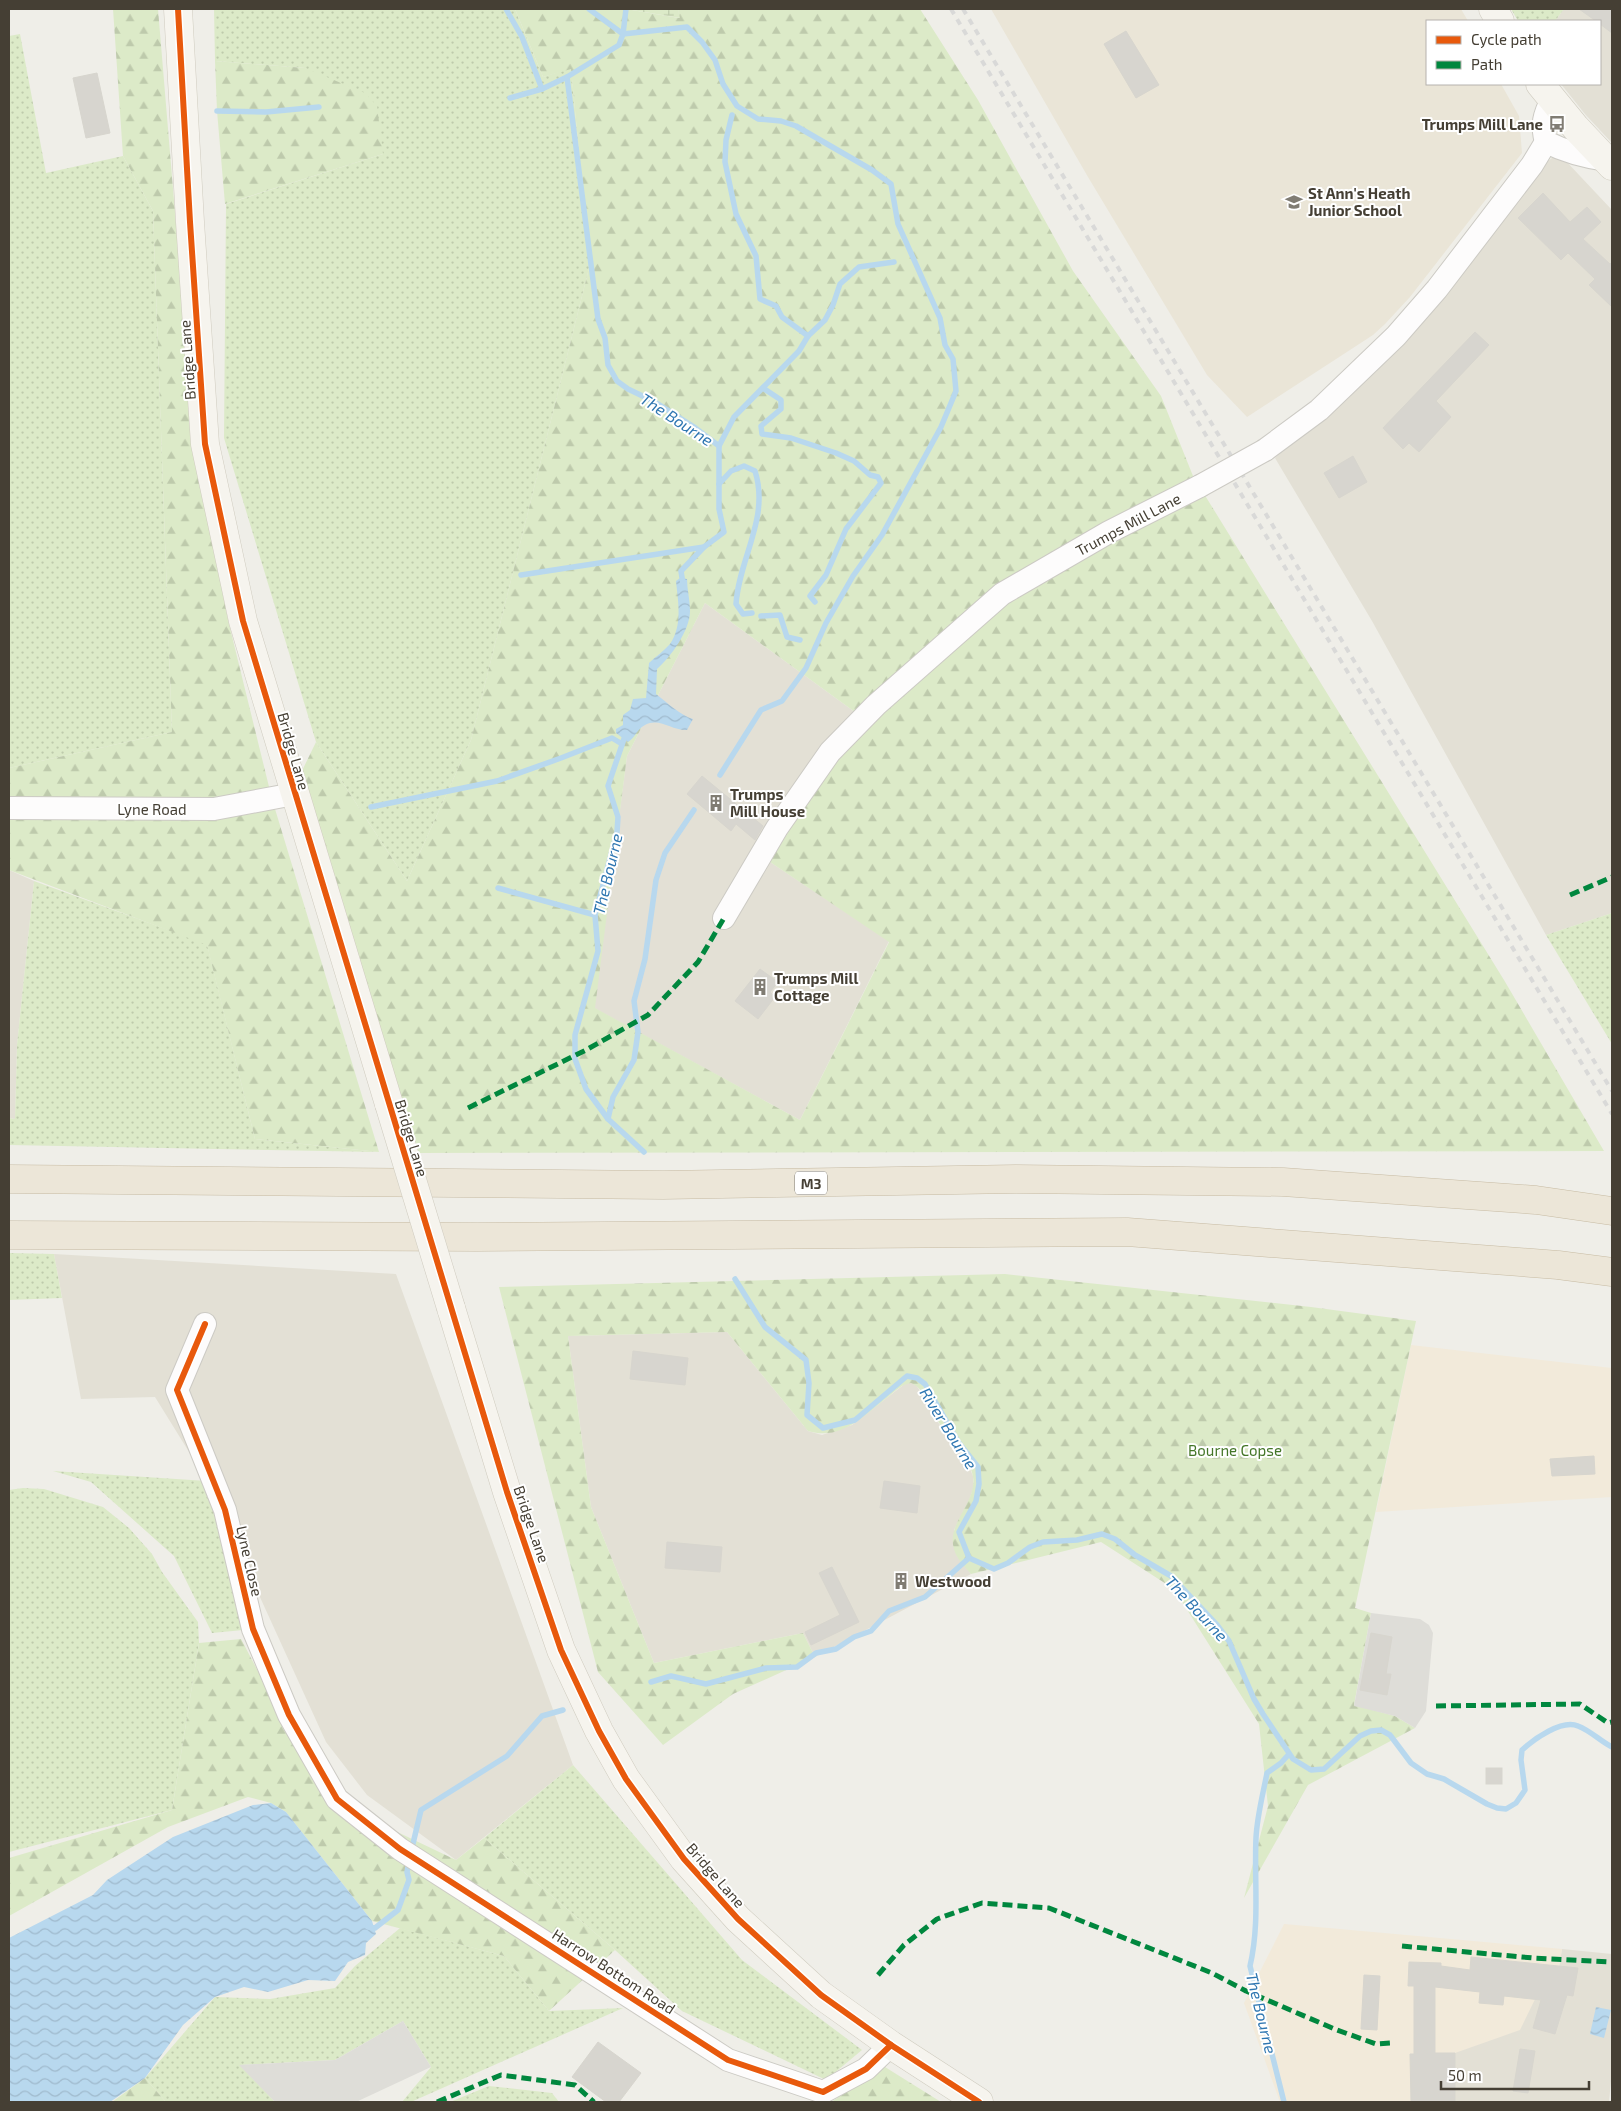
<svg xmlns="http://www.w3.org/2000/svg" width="1621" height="2111" viewBox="0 0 1621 2111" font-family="'Exo 2',sans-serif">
<defs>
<pattern id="grass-dots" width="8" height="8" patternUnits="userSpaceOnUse" patternTransform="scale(1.25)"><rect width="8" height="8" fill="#dceac8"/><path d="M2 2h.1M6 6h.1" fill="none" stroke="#becaac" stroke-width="1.8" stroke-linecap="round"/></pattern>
<pattern id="forest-firs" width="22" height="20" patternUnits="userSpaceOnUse" patternTransform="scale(1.25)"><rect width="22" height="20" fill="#dceac8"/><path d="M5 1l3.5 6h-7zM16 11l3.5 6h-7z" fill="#becaac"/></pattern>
<pattern id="wetland-marsh" width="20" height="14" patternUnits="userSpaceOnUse" patternTransform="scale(1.25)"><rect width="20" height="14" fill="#dceac8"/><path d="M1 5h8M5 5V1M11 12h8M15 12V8" fill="none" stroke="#becaac"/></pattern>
<pattern id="water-waves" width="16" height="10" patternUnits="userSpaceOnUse" patternTransform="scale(1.25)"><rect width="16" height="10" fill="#b8d8ee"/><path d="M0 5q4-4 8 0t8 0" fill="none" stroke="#a0bacd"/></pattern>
</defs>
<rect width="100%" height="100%" fill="#efeee8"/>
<g fill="#e3e0d5">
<polygon points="1564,9 1612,9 1612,143 1585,114 1561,84 1600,84 1600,21 1555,21"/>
<polygon points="1552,158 1564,159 1612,210 1612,913 1546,935 1372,621 1275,458 1385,356 1534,172"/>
<polygon points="705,603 859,715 770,862 889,941 800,1120 594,1008 627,756"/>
<polygon points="9,870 34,881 17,1045 15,1119 9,1118"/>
<polygon points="54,1254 396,1274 573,1765 456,1860 367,1795 326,1742 207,1481 155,1397 81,1399"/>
<polygon points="727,1332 808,1431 822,1435 852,1425 906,1383 911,1382 916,1385 930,1405 937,1421 966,1460 973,1476 973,1489 969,1501 954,1530 957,1555 971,1574 815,1657 803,1633 654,1663 591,1507 568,1336"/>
<polygon points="1562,1949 1612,1954 1612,2071 1609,2102 1411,2102 1410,2054 1455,2053 1542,1984 1556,1985"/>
</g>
<g fill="#f2eada">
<polygon points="1411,1345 1612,1368 1612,1497 1376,1512"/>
<polygon points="1284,1924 1562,1949 1556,1985 1542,1985 1520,2030 1455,2053 1411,2054 1411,2102 1280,2102 1244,2003"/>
</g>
<polygon fill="#eae5d7" points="991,9 1461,9 1468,21 1427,21 1427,84 1501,84 1519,116 1522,153 1410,297 1385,324 1373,335 1247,417 1207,375 1088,177"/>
<g fill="url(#grass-dots)">
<polygon points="214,9 515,9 543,77 571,68 590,264 471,740 407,881 316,742 224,438 226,204 383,154 305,68 215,61"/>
<polygon points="1511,9 1564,9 1555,21 1518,21"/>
<polygon points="20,34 46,173 123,156 153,211 172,732 9,768 9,36"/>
<polygon points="34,881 207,944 255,1139 379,1152 9,1145 9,1118 15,1119 17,1045"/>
<polygon points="1612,913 1612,1044 1546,935"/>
<polygon points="9,1253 54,1254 62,1298 9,1300"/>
<polygon points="53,1471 207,1481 243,1630 212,1633 174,1556 91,1482"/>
<polygon points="23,1488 44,1489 103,1507 129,1528 152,1554 162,1572 198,1622 199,1643 172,1810 9,1852 9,1490"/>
<polygon points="573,1765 742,1960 862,2050 826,2080 682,2011 615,1950 484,1838"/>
<polygon points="400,1928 504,1956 549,2011 623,2008 411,2102 402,2102 431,2067 403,2021 335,2060 240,2065 275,2102 166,2102 145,2078 215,1997 270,1999 335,1988 355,1966"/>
<polygon points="489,2086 552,2093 559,2102 450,2102"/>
</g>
<g fill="url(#forest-firs)" fill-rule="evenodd">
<polygon points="113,9 158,9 195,452 229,624 272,799 379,1152 255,1139 207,945 9,870 9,768 172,732 153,211 123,156"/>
<path d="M515,9H626L679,18L678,9H920L978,100L1073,271L1161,396L1193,476L1504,980L1604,1151L418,1153L300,775L316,742L407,881L471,740L590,264L571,69L543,77ZM705,603L859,715L770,862L889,942L800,1120L595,1008L627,756Z"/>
<polygon points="215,61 305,68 365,93 377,106 383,154 225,204 217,111"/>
<path d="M1005,1274L1311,1307L1416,1321L1355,1608L1371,1613L1354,1705L1395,1716L1415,1728L1308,1785L1244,1898L1268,1806L1259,1724L1174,1589L1101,1542L971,1574C965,1567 956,1558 954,1549C946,1523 977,1503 973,1477C970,1455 947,1439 937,1419C930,1407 925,1389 911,1383C902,1384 895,1391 888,1397C863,1416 842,1441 808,1431L727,1332L568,1336L591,1507L654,1663L803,1633L815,1657L733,1694L663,1745L598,1672L499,1287Z"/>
<polygon points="241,1639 324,1797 456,1860 484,1838 615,1950 549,2011 504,1956 372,1921 286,1812 271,1803 248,1797 168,1827 9,1916 9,1858 172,1810 199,1643"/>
<polygon points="885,2067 941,2102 831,2102"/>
<polygon points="145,2078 166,2102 112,2102"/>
</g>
<polygon fill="url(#wetland-marsh)" points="626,9 678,9 680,18"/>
<g fill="#deddd8">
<polygon points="1371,1613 1420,1619 1429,1625 1433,1633 1426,1711 1415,1728 1395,1716 1354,1706"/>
<polygon points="403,2021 431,2067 356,2102 275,2102 239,2065 335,2060"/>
</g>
<g fill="url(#water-waves)">
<path d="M680,578L687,579C687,589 690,600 690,611C690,630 671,657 657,669L656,694C666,702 682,716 693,719L687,730C672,731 660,717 645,725C637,729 635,738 628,742L616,733V729L623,725V715L630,710L633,699L646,698L649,663C655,657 664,651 670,644C683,625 678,602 676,581Z"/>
<polygon points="271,1803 286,1812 372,1921 376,1934 366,1943 365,1955 348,1962 335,1981 308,1980 268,1992 244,1987 215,1997 183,2025 145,2078 110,2102 9,2102 9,1938 93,1895 107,1880 173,1837 253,1805"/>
<polygon points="1596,2007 1611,2010 1604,2038 1590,2034"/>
</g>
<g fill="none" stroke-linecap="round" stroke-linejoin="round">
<g stroke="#b8d8ee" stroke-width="5.5">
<polyline points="506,9 522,37 542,89 567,77"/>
<polyline points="589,9 623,34 619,45 567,77 598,319 605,338 608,365 617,381 628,389 655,402 694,427 719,446 719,509 724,532 704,547 681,571 683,584"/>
<polyline points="626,9 623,34 687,27 702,42 715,60 723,84 737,106 758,119 781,121 796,126 872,170 891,184 898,224 940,318 945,345 953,359 956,391 941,427 923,460 882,535 853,576 826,623 806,668 782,701 761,710 720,775"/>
<polyline points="510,98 542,89"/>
<polyline points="217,111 266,112 319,107"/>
<polyline points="808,336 825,320 833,305 840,284 859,267 894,262"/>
<polyline points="763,388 781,400 781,409 761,426 762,434 791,438 836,453 854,461 870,475 878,477 881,483 846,529 826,575 810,596 815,602"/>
<polyline points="719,446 734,417 799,351 808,336 782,317 776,306 760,299 756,256 736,214 725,162 726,140 732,115"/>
<path d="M719,484L731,471L744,466L755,471C770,518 739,558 736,604L743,614L752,613"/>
<polyline points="521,575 704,547"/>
<polyline points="761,616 780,615 787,637 800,640"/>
<polyline points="626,733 608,786 618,817 617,832 595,915 598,951 575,1035 575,1059 586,1089 608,1119 644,1152"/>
<polyline points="371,807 497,781 561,758 612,738 622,744"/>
<polyline points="498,888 595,915"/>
<polyline points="608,1119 613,1097 634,1060 638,1032 634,1001 645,959 656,880 665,853 694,810"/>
<polyline points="735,1279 765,1327 806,1360 809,1383 807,1415 823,1428 855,1420 907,1376 917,1378 925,1384 959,1443 978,1467 979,1484 976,1501 959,1532 969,1558"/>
<path d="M969,1558L994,1569L1008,1563L1030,1547L1043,1542L1077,1540L1102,1534L1115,1539L1135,1555L1171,1576L1217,1625L1229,1641L1254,1699L1263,1714L1293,1759L1311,1770L1324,1769L1360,1736L1371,1731L1381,1730L1390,1735L1411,1763L1427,1774L1444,1779L1487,1804L1497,1808L1506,1809L1516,1803L1525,1790L1521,1760L1522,1750C1534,1739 1562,1719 1578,1726C1591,1731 1600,1741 1612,1747"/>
<polyline points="651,1682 671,1676 706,1684 766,1668 797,1667 816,1653 836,1649 854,1637 871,1631 889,1611 925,1597 969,1558"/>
<polyline points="411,1852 421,1810 507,1756 542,1716 563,1710"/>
<polyline points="368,1927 375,1928 398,1910 409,1880 407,1872 409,1861"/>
<path d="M1284,2102L1250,1966C1260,1923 1254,1881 1256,1838C1257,1816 1263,1794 1267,1773L1281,1763L1289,1754"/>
</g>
</g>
<g fill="#d7d5cf" stroke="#d7d5ce">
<polygon points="1579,9 1612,9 1612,33 1600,24 1600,21 1596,21"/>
<polygon points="1126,31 1159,85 1136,98 1104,44"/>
<polygon points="97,73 110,133 86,138 73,78"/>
<polygon points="1543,193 1570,222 1587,207 1601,222 1583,239 1610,264 1612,262 1612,307 1589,285 1595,279 1568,253 1561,260 1518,218"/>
<polygon points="1475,332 1489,345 1436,401 1451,417 1419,452 1409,443 1403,449 1383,428"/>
<polygon points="1353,456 1367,482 1339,498 1324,473"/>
<polygon points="702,776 763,826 755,840 736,824 731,831 687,794"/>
<polygon points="760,969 778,982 770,992 775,997 758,1019 735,1001"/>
<polygon points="633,1351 688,1358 685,1385 630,1379"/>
<polygon points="1594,1456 1595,1474 1552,1476 1550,1459"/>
<polygon points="884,1481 920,1486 917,1513 880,1508"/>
<polygon points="667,1542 722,1547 720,1572 665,1568"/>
<polygon points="832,1567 859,1622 811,1645 805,1632 840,1615 819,1573"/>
<polygon points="1371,1633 1392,1637 1386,1674 1391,1674 1387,1695 1360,1690"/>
<rect x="1486" y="1768" width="16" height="16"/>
<polygon points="1471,1957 1578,1968 1573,1996 1567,1995 1555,2034 1533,2028 1541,2000 1504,1996 1503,2005 1479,2003 1480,1992 1435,1987 1435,2053 1455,2053 1455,2102 1411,2102 1410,2054 1414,2054 1414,1986 1408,1986 1409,1962 1441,1963 1441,1966 1470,1970"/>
<polygon points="1364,1975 1380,1976 1377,2030 1361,2029"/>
<polygon points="598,2042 641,2073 619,2102 606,2102 572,2077"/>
<polygon points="1520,2049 1535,2051 1528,2093 1513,2091"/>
</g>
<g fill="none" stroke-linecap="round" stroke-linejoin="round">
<g stroke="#cccac4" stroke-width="24">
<g id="street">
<path d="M1552,99C1544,115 1541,125 1546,142C1566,152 1584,157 1607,160"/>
<polyline points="1265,450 1319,410 1396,336 1437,289 1532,165 1546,142"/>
<polyline points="9,808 214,809 294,794"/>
<polyline points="724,918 777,828 830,752 876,705 1002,594 1109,532 1200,486"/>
<polyline points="205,1324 177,1390 225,1510 253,1629 289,1715 337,1799 400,1849 728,2060 823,2092 866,2069 891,2045"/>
</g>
</g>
<g stroke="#cfcbbf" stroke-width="29">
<g id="secondary">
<polyline points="178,9 190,222 205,444 243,621 389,1104"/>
<polyline points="1493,9 1500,21"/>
<polyline points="1540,84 1576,128 1612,166"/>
<polyline points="451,1308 507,1492 561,1650 599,1731 626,1779 684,1859 738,1919 821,1995 891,2045 979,2102"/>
</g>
</g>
<g stroke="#c7bba3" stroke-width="29">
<g id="highway">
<polyline points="9,1179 663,1185 1016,1179 1283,1182 1536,1200 1612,1211"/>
<polyline points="9,1235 477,1237 1127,1232 1558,1265 1612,1272"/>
</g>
</g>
<use href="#street" stroke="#fdfcfc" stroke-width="22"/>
<use href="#secondary" stroke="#f6f4ee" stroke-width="28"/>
<use href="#highway" stroke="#ece6d8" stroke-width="28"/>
<g stroke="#d9d9d8" stroke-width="4" stroke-dasharray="6 6" stroke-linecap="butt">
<polyline points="951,9 1612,1114"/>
<polyline points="963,9 1612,1091"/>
</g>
<g stroke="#cccac4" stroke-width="24" stroke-linecap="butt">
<polyline id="street-bridge" points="1200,486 1265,450"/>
</g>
<g stroke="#cfcbbf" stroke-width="29" stroke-linecap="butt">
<polyline id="secondary-bridge" points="389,1104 451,1308"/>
</g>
<use href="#street-bridge" stroke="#fdfcfc" stroke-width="22"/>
<use href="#secondary-bridge" stroke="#f6f4ee" stroke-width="28"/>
<g stroke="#00873e" stroke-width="5" stroke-dasharray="10 5" stroke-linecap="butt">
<polyline points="1570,895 1612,877"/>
<polyline points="468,1108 586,1050 648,1015 698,962 724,918"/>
<polyline points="1436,1706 1580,1704 1608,1723 1612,1722"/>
<polyline points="1402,1946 1533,1958 1612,1962"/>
<polyline points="878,1975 904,1945 937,1919 982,1903 1049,1908 1212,1973 1246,1991 1337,2030 1376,2044 1390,2043"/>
<polyline points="437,2102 501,2075 575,2085 594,2102"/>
</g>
<g stroke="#fff" stroke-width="9">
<g id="cycleway">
<polyline points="178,9 190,222 205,444 243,621 507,1492 561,1650 599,1731 626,1779 684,1859 738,1919 821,1995 891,2045 979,2102"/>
<polyline points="205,1324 177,1390 225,1510 253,1629 289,1715 337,1799 400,1849 728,2060 823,2092 866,2069 891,2045"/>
</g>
</g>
<use href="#cycleway" stroke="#e8590c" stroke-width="6"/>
</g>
<defs>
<g id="bus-bare" transform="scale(1.35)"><path d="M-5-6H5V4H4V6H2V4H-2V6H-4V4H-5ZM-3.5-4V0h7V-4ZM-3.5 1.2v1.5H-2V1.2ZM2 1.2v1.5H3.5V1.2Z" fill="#807c73" stroke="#fff" stroke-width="2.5" paint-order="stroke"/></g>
<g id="school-bare" transform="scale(1.35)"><path d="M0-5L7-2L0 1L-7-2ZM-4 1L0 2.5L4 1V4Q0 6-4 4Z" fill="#807c73" stroke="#fff" stroke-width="2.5" paint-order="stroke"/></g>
<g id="building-bare" transform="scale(1.35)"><path d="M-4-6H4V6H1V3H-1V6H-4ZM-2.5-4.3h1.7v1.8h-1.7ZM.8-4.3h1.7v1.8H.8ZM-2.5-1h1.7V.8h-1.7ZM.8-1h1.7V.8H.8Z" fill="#807c73" stroke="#fff" stroke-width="2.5" paint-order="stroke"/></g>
</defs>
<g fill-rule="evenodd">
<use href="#bus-bare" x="1557" y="124"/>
<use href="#school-bare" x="1294" y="202"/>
<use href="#building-bare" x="716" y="803"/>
<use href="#building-bare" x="760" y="987"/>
<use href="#building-bare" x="901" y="1581"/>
</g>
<g text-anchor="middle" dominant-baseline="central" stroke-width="4" stroke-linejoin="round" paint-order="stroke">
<rect fill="#fff" stroke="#7d7971" stroke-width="1" x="795" y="1171.5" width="32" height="23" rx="4"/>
<g font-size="14" font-weight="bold" fill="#453f34">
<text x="811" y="1183">M3</text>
</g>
<g font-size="15" font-weight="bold" fill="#453f34" stroke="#fff" text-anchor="start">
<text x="1543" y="124" text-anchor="end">Trumps Mill Lane</text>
<text x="1308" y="193">St Ann's Heath<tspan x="1308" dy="17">Junior School</tspan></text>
<text x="730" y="794">Trumps<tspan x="730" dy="17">Mill House</tspan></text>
<text x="774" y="978">Trumps Mill<tspan x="774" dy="17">Cottage</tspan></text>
<text x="915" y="1581">Westwood</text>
</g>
<g font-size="15" fill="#453f34" stroke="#fff">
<text transform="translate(187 360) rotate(-94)">Bridge Lane</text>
<text transform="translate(1128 524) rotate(-28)">Trumps Mill Lane</text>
<text transform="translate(294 751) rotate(74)">Bridge Lane</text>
<text x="152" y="809">Lyne Road</text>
<text transform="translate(412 1138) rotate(73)">Bridge Lane</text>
<text transform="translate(532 1524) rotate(71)">Bridge Lane</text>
<text transform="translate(250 1561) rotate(77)">Lyne Close</text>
<text transform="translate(716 1875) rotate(49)">Bridge Lane</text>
<text transform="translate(614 1971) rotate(33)">Harrow Bottom Road</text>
</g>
<g font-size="15" fill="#447628" stroke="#fff">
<text x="1235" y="1450">Bourne Copse</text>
</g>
<g font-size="16" font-style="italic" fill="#2e76b1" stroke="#fff">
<text transform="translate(677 419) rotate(33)">The Bourne</text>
<text transform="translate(607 874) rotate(-77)">The Bourne</text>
<text transform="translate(949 1428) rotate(58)">River Bourne</text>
<text transform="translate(1197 1608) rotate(47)">The Bourne</text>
<text transform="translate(1262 2013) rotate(76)">The Bourne</text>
</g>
</g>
<rect width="1621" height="2111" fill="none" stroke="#453f34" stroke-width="20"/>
<rect x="1426" y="20" width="175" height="65" fill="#ffffff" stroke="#b5b2ae"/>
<rect x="1436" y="36" width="25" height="8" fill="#e8590c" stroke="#b5b2ae"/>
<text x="1471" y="45" font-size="15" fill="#453f34">Cycle path</text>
<rect x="1436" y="61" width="25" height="8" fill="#00873e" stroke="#b5b2ae"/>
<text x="1471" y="70" font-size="15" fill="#453f34">Path</text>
<path d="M1441 2081v8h148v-8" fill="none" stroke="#453f34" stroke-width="2.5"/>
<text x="1448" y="2081" font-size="15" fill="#453f34" stroke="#ffffff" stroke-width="4" paint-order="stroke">50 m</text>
</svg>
